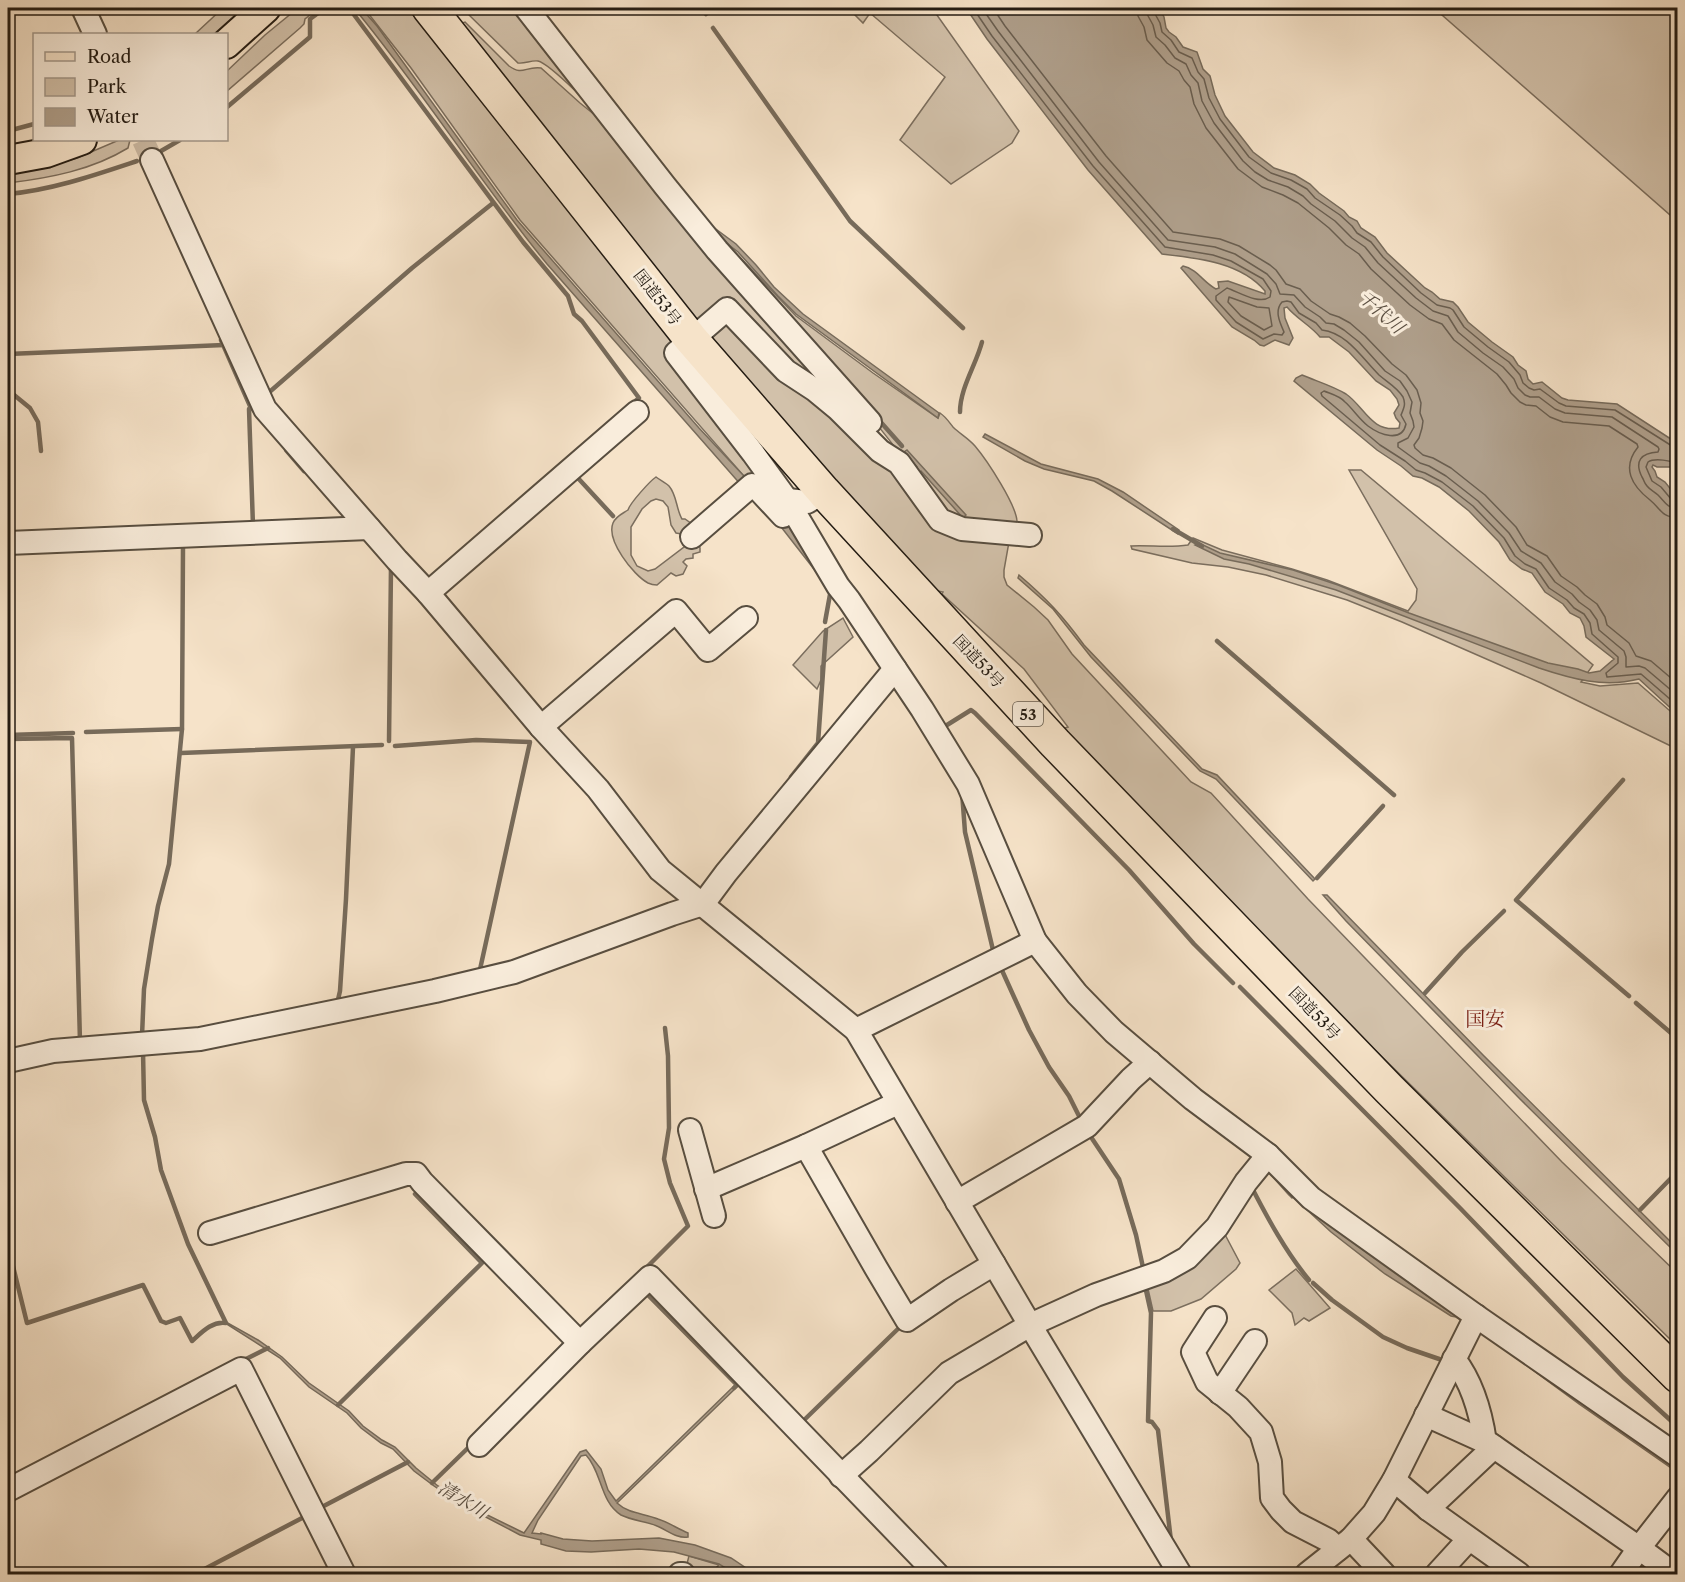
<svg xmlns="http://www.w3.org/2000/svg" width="1685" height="1582" viewBox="0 0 1685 1582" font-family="'Libre Caslon Text','Noto Serif JP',serif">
<rect width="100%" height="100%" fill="#f6e3c9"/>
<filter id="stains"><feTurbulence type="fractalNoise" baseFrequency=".00333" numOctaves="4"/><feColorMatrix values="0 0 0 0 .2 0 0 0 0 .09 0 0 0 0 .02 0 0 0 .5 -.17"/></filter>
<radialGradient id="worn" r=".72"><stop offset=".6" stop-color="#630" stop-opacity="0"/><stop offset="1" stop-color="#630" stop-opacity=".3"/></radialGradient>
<g fill="#d2c1aa" stroke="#7b6e5e" stroke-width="1.5">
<polygon points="223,8 246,8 217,34 195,34"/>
<polygon points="298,8 319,8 305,19 304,24 300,28 227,91 227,71 265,35"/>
<polygon points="364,8 407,8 439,45 673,343 777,494 749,482 520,220 411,68"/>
<path d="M448,8H521L583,98C574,90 548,63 538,61C531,60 525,64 518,63L467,13L462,10L450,9Z"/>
<polygon points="848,8 932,8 1019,131 1012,143 951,184 900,140 945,77 870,13 863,23"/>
<polygon points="1434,8 1667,8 1677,17 1677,221"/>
<path d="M465,22L509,66C523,76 525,66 541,68L580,103L616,132L884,447L725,299L697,322L462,23Z"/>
<path d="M119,140H130L128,148C92,170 50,178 8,183V174L43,168L77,158Z"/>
<path d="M703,227L736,253L796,316L873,373L938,418L940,413C946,417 949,422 953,427C960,434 968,438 975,446C986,459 1019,508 1017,524L945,516C875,412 787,321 703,227Z"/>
<polygon points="724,320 873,448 941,532 1004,539 1009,542 1004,570 1004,577 1007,585 1034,607 1048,620 1072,654 1191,782 1211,793 1308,899 1562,1162 1677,1273 1677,1346 1375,1050 1062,729 1068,727 1024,669 942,594 943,592 933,590 706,335"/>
<path d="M1349,470H1361L1507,592L1593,665L1581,682L1600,686L1638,683L1677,717V749L1541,683L1402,622L1347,600L1266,575L1228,567L1192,563L1132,549L1131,546C1150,545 1169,548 1188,545L1193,538L1222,550L1292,569L1327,580L1408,611L1416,600L1417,589Z"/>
<path d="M656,477C660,480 666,483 669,486C677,495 676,509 682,519H685L692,524L688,535L676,533L671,525L668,507L663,501L656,499L651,501L642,509L631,527V555L637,566L648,571L655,569L696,538L700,548V552L693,554V558L686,559L683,562L687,566L683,574L676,576L671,573L657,585C654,585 650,584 648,583C633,575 606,540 613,523C616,516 622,514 628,510C630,503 650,481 656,477Z"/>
<polygon points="843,618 853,637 821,666 821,680 817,689 793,665 823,631"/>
<polygon points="1221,1227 1240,1263 1236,1269 1201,1299 1171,1311 1153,1311 1146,1280"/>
<polygon points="1296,1269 1330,1308 1309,1321 1304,1318 1295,1325 1292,1313 1269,1290"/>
<polygon points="689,1556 719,1565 709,1574 685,1571"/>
</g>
<g fill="#af9f8b" stroke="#776b5b" stroke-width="1.5">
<path d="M354,8H361L377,26L517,220L699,428L789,524L817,573L771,514L742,486L547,264C479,181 422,90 354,8Z"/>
<path d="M966,8H1159L1164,17L1166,28L1169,32L1176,37L1183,47L1197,52L1203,69L1210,76L1215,95L1225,116L1253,152L1274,168L1295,175L1310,184L1319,193L1344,211L1349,217L1357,221L1361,228L1375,237L1387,253L1425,288L1432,292L1440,299L1453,302L1458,307L1468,322L1492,342L1513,357L1518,365L1526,371L1528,379L1533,384L1542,382L1562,398L1568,400L1617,404L1677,443V474L1670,467H1657L1653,465L1652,467L1655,471L1657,477L1665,482L1677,497V714L1639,679C1604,688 1572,679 1539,668L1336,590L1249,564L1224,559L1195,545L1199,543L1220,553L1293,570L1338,585L1409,613L1548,663L1578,669L1589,673L1600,671L1614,659L1586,637L1584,626L1580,618L1570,613L1563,604L1545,592L1532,573L1522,569L1510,560L1499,542L1469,511L1439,487L1422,478L1413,476L1401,466L1377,450L1294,381L1296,378L1302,375C1316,381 1333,386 1346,394C1364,406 1371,433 1399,428L1400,423L1396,418L1394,413L1399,405L1397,399L1390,390L1376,381L1349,352L1329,337H1320C1310,325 1297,319 1287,307L1284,308L1285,318L1293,338L1289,345L1275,340L1264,346L1260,345L1254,340L1232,327L1181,268L1183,266C1197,269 1204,283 1216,289L1219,288L1218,282L1228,281L1265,294V291C1241,262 1197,258 1162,254L1088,170L987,39Z"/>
<polygon points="701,218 736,244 756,265 774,287 803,314 939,413 938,418 796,314 778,296 738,252 711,231"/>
<polygon points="985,434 1041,464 1098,479 1123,492 1179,530 1178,534 1112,491 1094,481 1044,469 1025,461 983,437"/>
<polygon points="907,450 966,515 963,518 921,471 919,473 916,470 917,467 904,452"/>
<path d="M1019,575C1046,598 1063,616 1084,645L1202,769L1217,775L1315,879L1313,881L1216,779L1200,771L1091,657L1053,609L1018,578Z"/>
<polygon points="1323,895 1327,895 1483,1055 1677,1248 1677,1254 1519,1098 1346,921"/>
<polygon points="1265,1168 1677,1464 1677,1472 1579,1404 1522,1362 1476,1330 1456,1317 1451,1316 1385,1274 1331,1232 1293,1197 1292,1198 1288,1194"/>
<path d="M224,1321L258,1340L282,1357L309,1383L349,1411L363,1426L382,1440L395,1447L416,1468L438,1486L471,1507L524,1533L580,1452L586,1450L601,1469L608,1490L616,1501L737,1383L739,1385L617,1503C629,1514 643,1513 658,1519C668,1522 678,1529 688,1533V1537C677,1539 667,1530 657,1526C646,1521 633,1521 621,1515C600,1502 602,1472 586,1455L581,1456L538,1520L532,1533L541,1534V1533L563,1539L592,1541L659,1538L695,1545L731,1558L755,1574H735L719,1564L674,1552L639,1549L591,1552L566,1551L541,1544V1540L520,1535L461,1504L434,1486L414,1471L393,1449L381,1443L361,1428L347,1413L309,1387L280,1358L225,1323Z"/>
</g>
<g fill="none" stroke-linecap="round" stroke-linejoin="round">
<g stroke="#6a5e4f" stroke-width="1.5">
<path d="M973,8L992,36L1093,166L1165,247L1213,255L1231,261L1263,279L1271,291L1270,297C1259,305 1239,292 1227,288L1216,296V300L1236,322L1263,339L1274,334L1282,335L1284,332C1280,323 1274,311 1282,302L1287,301L1291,302L1299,313L1316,323L1322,330C1347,333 1362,358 1379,375C1387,382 1397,387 1403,397C1406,404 1404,408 1401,415L1406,424C1402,443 1380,435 1368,426C1359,419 1353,409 1345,402C1340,396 1331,394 1324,391L1321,393L1322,396L1380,445L1405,461L1416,470L1425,473L1442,482L1473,506L1504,538L1515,556L1525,564L1536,569L1549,588L1567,600L1574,608L1584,614L1590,623L1592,634L1618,657V663L1606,673L1607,677L1641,674L1678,706"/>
<polyline points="982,8 998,31 1099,162 1168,240 1215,247 1235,254 1267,274 1276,284 1280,294 1294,295 1305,307 1320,317 1326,323 1334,324 1344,330 1359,342 1385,371 1400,381 1407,391 1412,402 1410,413 1413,421 1414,427 1408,438 1398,443 1398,447 1420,463 1429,466 1446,476 1478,501 1509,533 1521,551 1541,563 1555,582 1572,594 1579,602 1590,610 1597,620 1599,630 1624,651 1626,657 1626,667 1639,666 1645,668 1678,696"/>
<polyline points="993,8 1005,26 1106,156 1173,232 1220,239 1239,246 1270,265 1276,270 1286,284 1300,289 1311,301 1330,314 1339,317 1350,323 1365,336 1392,364 1406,375 1417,390 1421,403 1420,413 1423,421 1422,428 1419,438 1414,445 1415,448 1423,455 1433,458 1451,468 1485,495 1516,527 1527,545 1547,556 1561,576 1577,587 1585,595 1597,604 1605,617 1607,625 1629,643 1636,656 1651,661 1678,684"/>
<path d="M1137,8L1138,16L1144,27L1147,40L1167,63L1179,71L1184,80L1190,87L1194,104L1206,128L1238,169L1262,187L1283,195L1298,203L1329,228L1346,245L1359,254L1371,269L1410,305L1429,319L1442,324L1454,340L1497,374L1506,385L1511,393L1520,402L1526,405L1536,406L1550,417L1563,422L1609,426L1637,444L1638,447C1621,468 1632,486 1650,500C1661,509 1661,517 1678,518"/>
<path d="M1146,8L1147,14L1153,25L1156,37L1165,45L1175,58L1186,64L1191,75L1198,83L1202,101L1214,123L1243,161L1255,172L1268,180L1288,187L1303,196L1311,204L1335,221L1352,238L1365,247L1378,263L1416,298L1433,311L1448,316L1458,332L1483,353L1503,367L1514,379L1518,388L1525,395L1530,397H1539L1555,409L1565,413L1612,417L1658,447L1659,449L1658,452C1641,453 1634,461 1642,477C1645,482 1643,481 1647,486C1650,490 1655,492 1658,495C1665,502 1667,508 1678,509"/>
<polyline points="1154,8 1154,12 1160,23 1162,32 1171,40 1179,52 1192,58 1198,72 1204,79 1209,98 1220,119 1249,157 1271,173 1291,180 1307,189 1315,198 1340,215 1352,226 1357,233 1371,242 1383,257 1421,293 1437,305 1450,308 1453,310 1464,327 1488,347 1509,362 1520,375 1523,383 1529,388 1534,390 1540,389 1559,403 1566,406 1615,410 1672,446 1678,447"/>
<polygon points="1229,297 1257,307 1269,308 1272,326 1264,330 1241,316 1228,302"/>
<path d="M1678,465C1672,460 1654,458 1648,462L1646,467L1652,481L1661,487L1671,499L1678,501"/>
</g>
<g stroke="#776b5b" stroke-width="4.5">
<polyline points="349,8 523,242 568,296 574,314 582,321 639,398 633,403"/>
<polyline points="701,8 706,14"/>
<polyline points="713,28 850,221 963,328"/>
<polyline points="226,108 310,37 310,19 325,8"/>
<polyline points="8,131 34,124"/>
<polyline points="161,151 180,140"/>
<path d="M8,194C52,190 95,175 137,161"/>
<polyline points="221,340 250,406 256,413"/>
<polyline points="8,354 224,345"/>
<polyline points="8,390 30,408 38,422 41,451"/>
<polyline points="266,395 412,268 493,203"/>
<polyline points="252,408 249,409 253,526"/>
<path d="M960,412C960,388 976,365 982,342"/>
<polyline points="878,419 902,446"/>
<polyline points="286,450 304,471"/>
<polyline points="577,477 613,516"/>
<polyline points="1173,529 1202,546"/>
<polyline points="825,622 831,589"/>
<polyline points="1217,641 1394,795"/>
<polyline points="947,725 971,710 975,713 1129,870 1194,944 1233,983"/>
<polyline points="86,732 182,729"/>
<polyline points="8,735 73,733"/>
<polyline points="8,739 72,738 80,1042"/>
<polyline points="389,741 391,566"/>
<polyline points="395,746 476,740 530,742 479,974"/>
<polyline points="181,753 382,745"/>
<polyline points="791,777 818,743 826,630"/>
<polyline points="1623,780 1516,900 1629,996"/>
<polyline points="962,792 965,832 993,950"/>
<polyline points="1317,878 1383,806"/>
<polyline points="1000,966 1029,1030 1049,1067 1069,1096 1082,1122"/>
<polyline points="1240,987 1460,1208 1623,1377 1678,1427"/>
<polyline points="1425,993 1462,952 1504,911"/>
<polyline points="1636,1003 1678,1039"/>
<polyline points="337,1004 340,991 346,899 353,747"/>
<polyline points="142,1036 144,989 152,939 158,906 169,864 182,729 183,545 187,545"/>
<polyline points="1089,1134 1119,1179 1136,1235 1144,1272"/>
<path d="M1251,1186C1268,1219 1286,1252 1309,1280"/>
<polyline points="1640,1210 1678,1171"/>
<path d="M8,1246L27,1323L143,1285L161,1321L166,1323L180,1318L192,1341C202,1332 212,1321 226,1323L188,1244L161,1170L155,1137L144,1100L143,1051"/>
<polyline points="651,1269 648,1266 688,1226 670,1183 664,1159 669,1128 668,1056 665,1028"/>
<polyline points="1313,1283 1332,1300 1383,1337 1407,1348 1445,1361"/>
<polyline points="1145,1286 1151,1313 1148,1421 1152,1422 1158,1430 1171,1541"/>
<polyline points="645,1292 737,1385 734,1388"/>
<polyline points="240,1362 268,1348"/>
<polyline points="338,1405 482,1263 415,1194"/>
<polyline points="801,1423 902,1325"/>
<polyline points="432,1483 471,1445"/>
<polyline points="318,1509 408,1462"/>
<polyline points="195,1574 304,1517"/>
<polyline points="663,1574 668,1572"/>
</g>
<polyline stroke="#ccbba5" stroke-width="22" stroke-dasharray="22 11" stroke-linecap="butt" points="143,140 152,160"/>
<g stroke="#584e40" stroke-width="26">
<g id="minor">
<polyline points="83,8 95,34"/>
<polyline points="526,8 665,186 717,250 870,422"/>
<polyline points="152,160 265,409 397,560 428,593 541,727 598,789 660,870 856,1030 1030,1325 1180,1574"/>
<polyline points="824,492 807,502 787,500 838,586 849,600 922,709 968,784 1035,941 1077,994 1114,1032 1193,1099 1268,1155 1311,1198 1476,1316 1678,1456"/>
<polyline points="787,500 753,453 676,353 727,309 786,371 815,390 838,409 880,451 899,463 940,520 962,529 1030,535"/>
<polyline points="692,537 752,485 755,486 783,516"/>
<polyline points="8,543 369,528"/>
<polyline points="428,593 637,412"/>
<polyline points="541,727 676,611 708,650 746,618"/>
<polyline points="856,1030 1035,941"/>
<polyline points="8,1061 53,1051 200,1039 435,991 514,972 672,914 703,904 726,873 895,669"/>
<polyline points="690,1130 714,1216"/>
<polyline points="806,1146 876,1268 907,1320 951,1290 994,1264"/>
<polyline points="706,1189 806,1146 898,1103"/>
<polyline points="957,1202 1087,1126 1131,1079 1150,1062"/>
<polyline points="210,1233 406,1174 416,1174 422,1182 580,1343 650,1277 937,1574"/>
<polyline points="1215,1318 1193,1352 1207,1382 1238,1407 1261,1432 1270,1462 1272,1498 1281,1510 1293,1522 1328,1540 1338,1549"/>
<path d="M1454,1359C1472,1382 1481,1414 1485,1442"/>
<polyline points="1220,1393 1255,1341"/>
<polyline points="1426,1415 1490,1444 1639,1548 1674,1574"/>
<polyline points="479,1445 580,1343"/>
<polyline points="841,1476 869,1451 949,1373 1030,1325 1096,1295 1164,1271 1187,1258 1217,1227 1246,1182 1268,1155"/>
<polyline points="1394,1480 1428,1509 1519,1574"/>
<polyline points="8,1490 241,1369 344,1574"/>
<polyline points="1428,1509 1494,1447"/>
<polyline points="1351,1539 1384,1574"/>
<polyline points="680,1574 683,1574"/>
<polyline points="1307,1574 1351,1539 1374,1513 1394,1480 1476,1316"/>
<polyline points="1437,1574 1469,1539"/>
<polyline points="1621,1574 1639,1548 1678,1498"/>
</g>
</g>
<g stroke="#241c13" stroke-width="32">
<g id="major">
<polyline points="226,44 266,8"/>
<polyline points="8,160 46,153 82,140"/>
</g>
</g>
<g stroke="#241c13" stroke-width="36">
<polyline id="highway" points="429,8 691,339 824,492 1055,743 1389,1089 1678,1376"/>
</g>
<use href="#minor" stroke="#f9eddc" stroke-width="22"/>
<use href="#major" stroke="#f6e3c9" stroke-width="28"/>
<use href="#highway" stroke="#f6e3c9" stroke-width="33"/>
</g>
<g text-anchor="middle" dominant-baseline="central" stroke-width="6" stroke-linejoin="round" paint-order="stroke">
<rect fill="#f9eddc" stroke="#645b4f" stroke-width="1.5" x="1013" y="702" width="30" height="24" rx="4.5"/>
<g font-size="15" font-weight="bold" fill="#241c13">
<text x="1028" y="714">53</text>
</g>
<g font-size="16" fill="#241c13" stroke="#f9eddc">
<text transform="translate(658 297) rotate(52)">国道53号</text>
<text transform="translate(979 661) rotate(47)">国道53号</text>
<text transform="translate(1315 1013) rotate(46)">国道53号</text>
</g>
<g font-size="18" font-style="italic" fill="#5c5043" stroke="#f9eddc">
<text transform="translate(1381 312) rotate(42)">千代川</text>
<text transform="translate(463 1500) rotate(31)">清水川</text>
</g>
<g font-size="20" fill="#7a1f14" stroke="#f9eddc">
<text x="1485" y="1019">国安</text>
</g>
</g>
<rect width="1685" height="1582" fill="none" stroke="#f6e3c9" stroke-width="30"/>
<rect x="9" y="9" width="1667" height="1564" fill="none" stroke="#241c13" stroke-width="3"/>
<rect x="15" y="15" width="1655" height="1552" fill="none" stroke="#241c13" stroke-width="1.5"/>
<rect x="33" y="33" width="195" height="108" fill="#f9eddc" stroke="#a4998c" stroke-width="1.5"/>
<rect x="45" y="52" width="30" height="9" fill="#f6e3c9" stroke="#a4998c" stroke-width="1.5"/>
<text x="87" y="63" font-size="18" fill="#241c13">Road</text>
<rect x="45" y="78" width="30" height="18" fill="#d2c1aa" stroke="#a4998c" stroke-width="1.5"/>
<text x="87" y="93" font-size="18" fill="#241c13">Park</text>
<rect x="45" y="108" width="30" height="18" fill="#af9f8b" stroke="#a4998c" stroke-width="1.5"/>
<text x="87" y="123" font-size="18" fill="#241c13">Water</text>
<rect width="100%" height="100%" filter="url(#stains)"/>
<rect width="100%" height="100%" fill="url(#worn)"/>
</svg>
